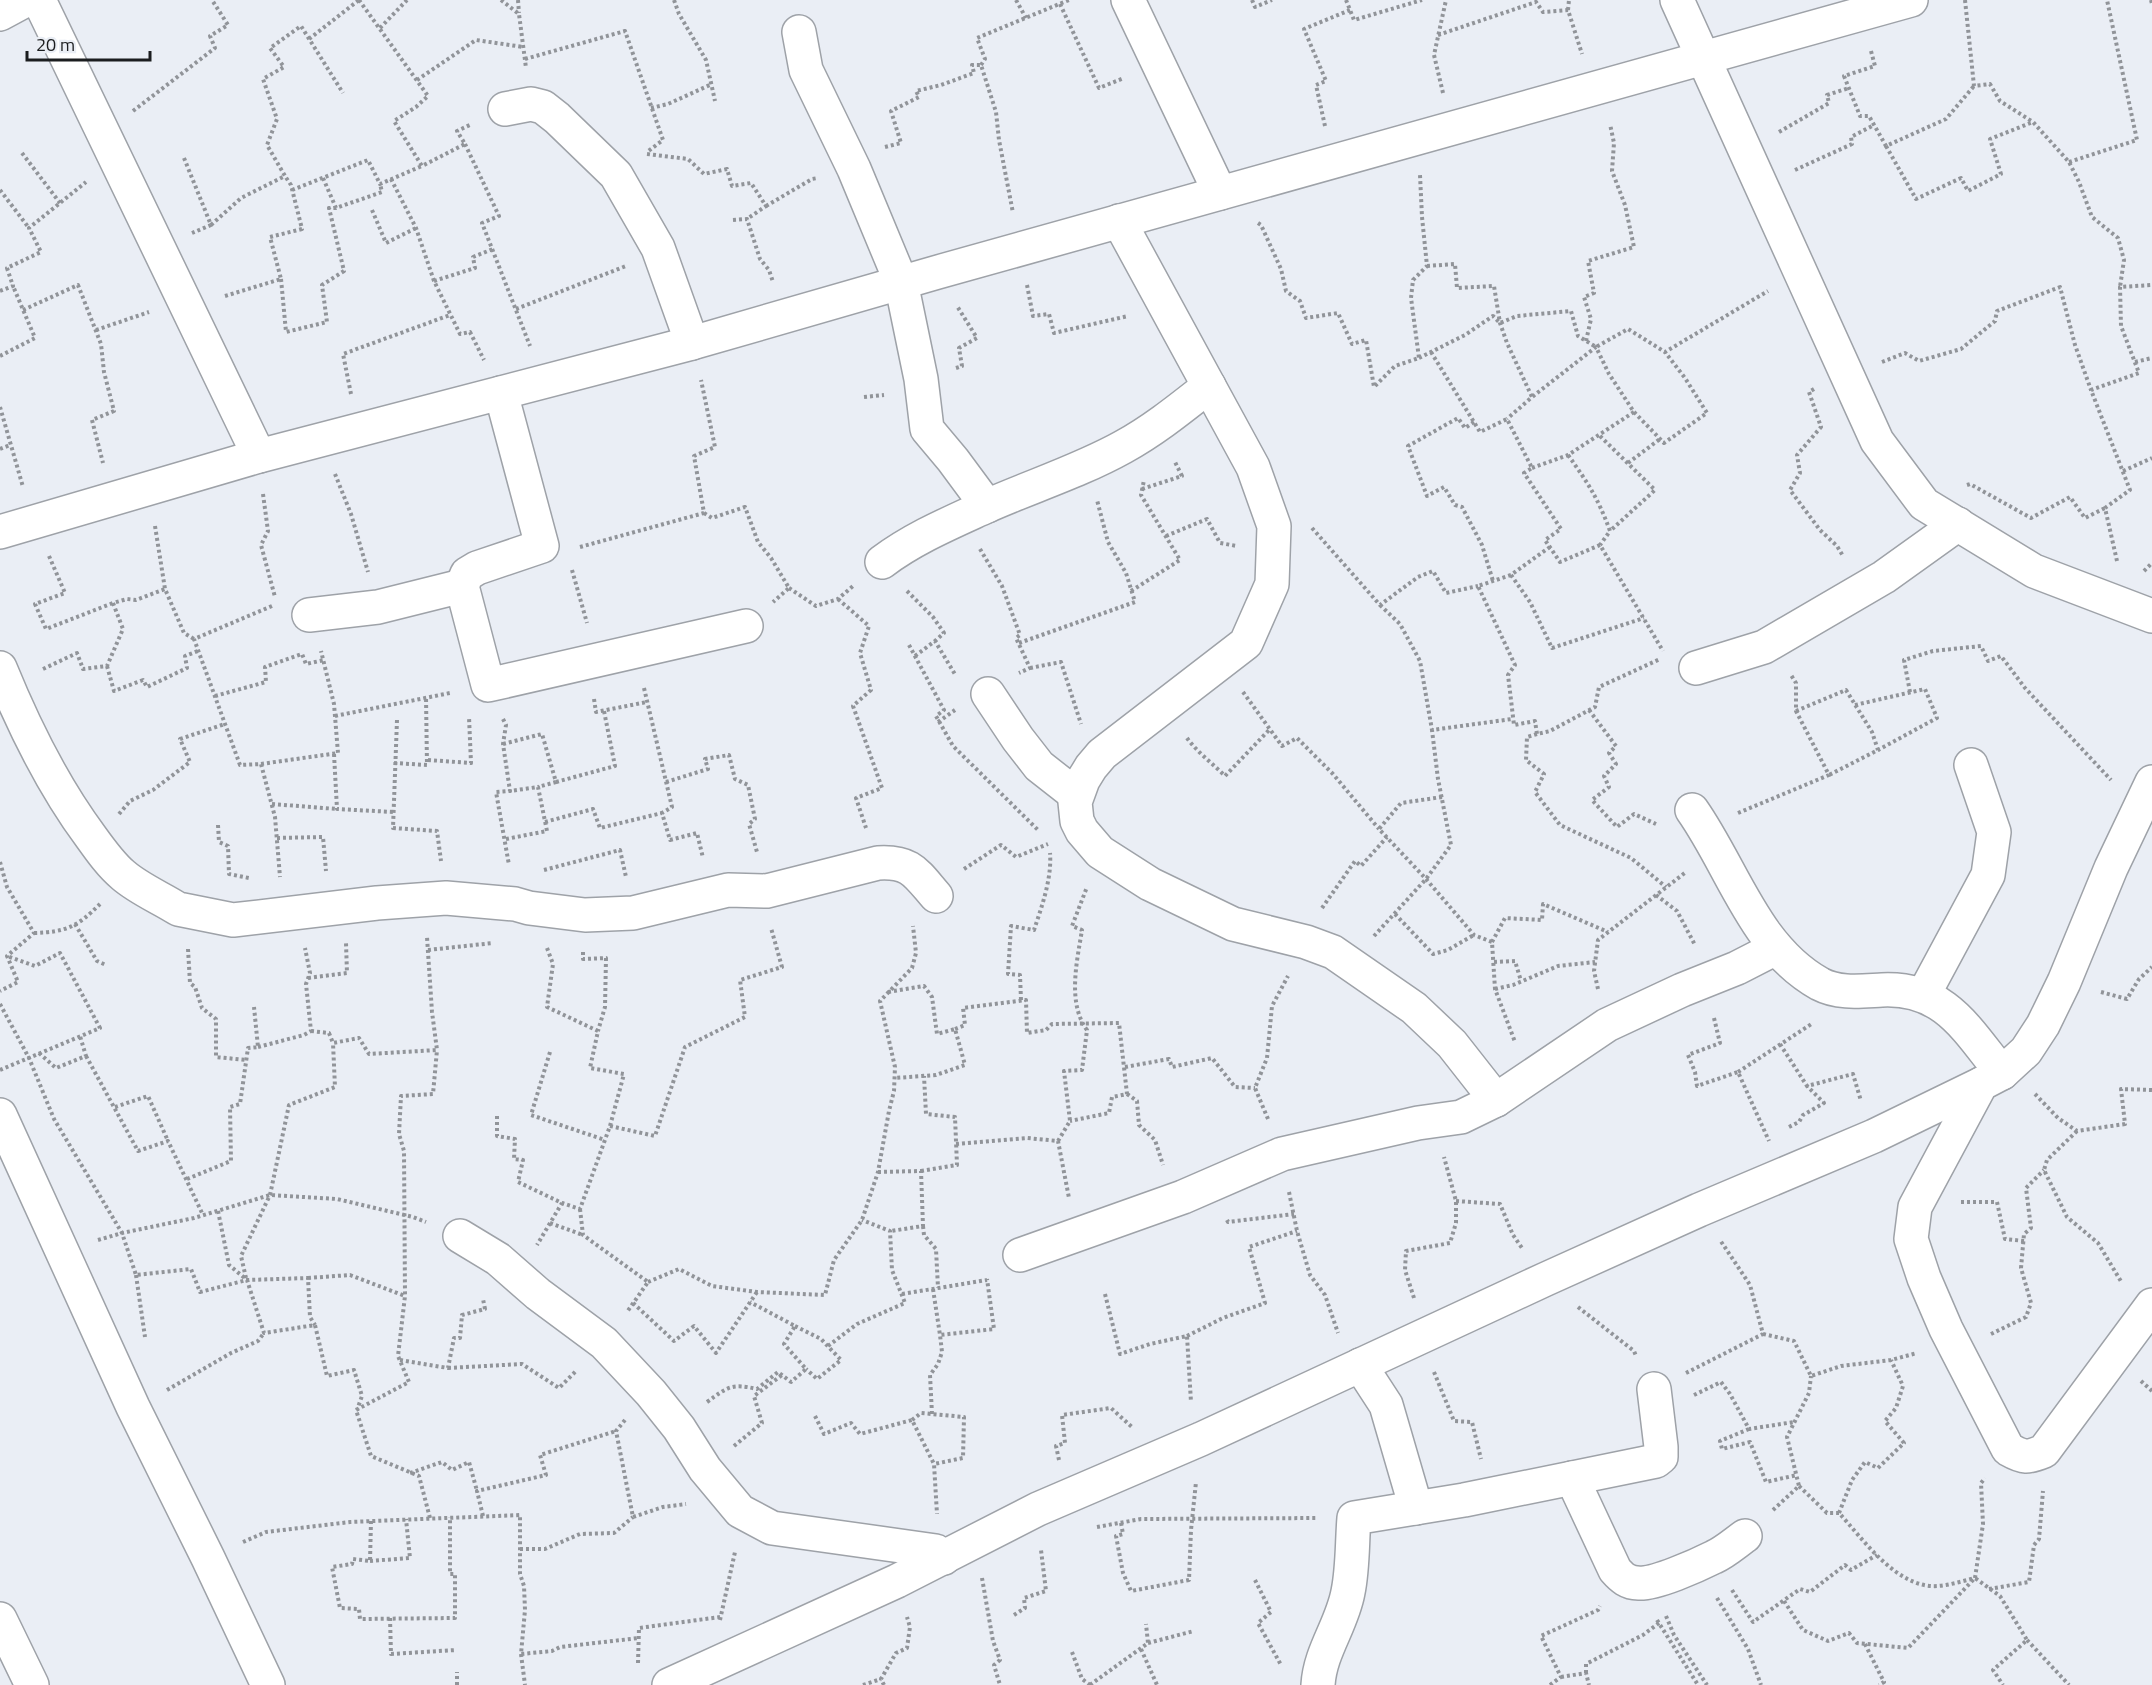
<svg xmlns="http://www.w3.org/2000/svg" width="2152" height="1685" viewBox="0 0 2152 1685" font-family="'Titillium Web',sans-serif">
<rect width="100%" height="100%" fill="#eaeef5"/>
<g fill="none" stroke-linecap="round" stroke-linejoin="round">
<g stroke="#9ea2a8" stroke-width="36">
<g id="minor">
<polyline points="39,0 259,456"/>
<polyline points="1128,0 1220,193"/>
<polyline points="1677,0 1877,441 1924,504 2034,571 2152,616"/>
<polyline points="0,14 26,0"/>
<path d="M799,32L806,70L854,169L901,282L921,379L927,429L953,460L987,506C950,523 914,538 882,562"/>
<polyline points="505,109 531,104 543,107 557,118 616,175 658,248 692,343"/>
<polyline points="1119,221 1253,467 1274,526 1272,584 1246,643 1102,754 1091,767 1083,780 1075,802 1077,821 1082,831 1100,852 1150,884 1233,924 1306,942 1333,952 1414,1008 1452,1044 1496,1100"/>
<polyline points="501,393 542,546 477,568 467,574 462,586 488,685 746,626"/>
<path d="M987,506C1032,486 1080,471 1123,447C1154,430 1181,408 1209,386"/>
<polyline points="0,532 259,456 692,343 938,272 1911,0"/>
<polyline points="309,615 378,607 462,586"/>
<path d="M0,668C24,727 53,786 91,837C101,851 111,865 123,875C139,889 161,898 178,909L233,920L377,903L446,898L515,904L529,908L585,915L633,913L728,890L767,891L878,863C911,861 916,873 936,896"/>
<polyline points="1696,668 1764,647 1884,577 1958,524"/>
<polyline points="988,694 1018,739 1039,766 1076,795"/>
<path d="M2152,782L2111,868L2064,982L2043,1025L2026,1051L2002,1073L1981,1084L1915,1207L1911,1239L1924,1278L1946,1329L2008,1449C2024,1458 2027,1458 2044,1451L2152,1305"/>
<path d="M1692,810C1733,868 1754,947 1820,984C1839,994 1861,991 1882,990C1945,987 1967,1030 2002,1073"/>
<polyline points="1924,994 1988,875 1994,832 1971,765"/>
<polyline points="0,1115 133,1407 208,1558 268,1685"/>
<polyline points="460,1236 498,1259 538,1294 604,1343 651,1393 679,1428 705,1469 740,1511 772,1528 936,1551 944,1558"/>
<polyline points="1020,1255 1183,1197 1282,1154 1418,1123 1461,1117 1496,1100 1607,1025 1682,990 1737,968 1776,948"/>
<polyline points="1360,1365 1386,1405 1416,1508"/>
<path d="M1572,1478L1615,1570C1622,1578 1628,1583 1638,1583C1654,1585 1698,1565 1714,1557C1725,1552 1735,1543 1745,1536"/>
<polyline points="0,1619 32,1685"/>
<polyline points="669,1685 897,1581 1038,1509 1201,1439 1546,1279 1699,1210 1874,1136 1981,1084"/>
<path d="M1318,1685C1320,1651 1342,1625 1348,1592C1353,1568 1352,1542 1354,1518L1464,1500L1656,1461L1661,1457V1447L1654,1389"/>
</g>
</g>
<g stroke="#919499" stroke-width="4" stroke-dasharray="3 3" stroke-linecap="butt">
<polyline points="359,0 428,96 416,107 394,121 422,166 465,144 457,131 472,124"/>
<polyline points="501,0 519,14 526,68"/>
<polyline points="518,0 519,13"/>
<polyline points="674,0 679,14 706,60 715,101"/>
<polyline points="1016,0 1026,18"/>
<polyline points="1252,0 1255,7 1272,0"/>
<polyline points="1346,0 1354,20 1422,0"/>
<polyline points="1965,0 1974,86 1990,84 2000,101 2033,122 2069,162 2079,182 2092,217 2118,238 2124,260 2120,287"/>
<polyline points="2151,0 2152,4"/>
<polyline points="1060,4 1099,88 1124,78"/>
<polyline points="1568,10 1569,0"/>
<polyline points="380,28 407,0"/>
<polyline points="1438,35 1536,2 1543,12 1568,10 1582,54"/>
<polyline points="309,39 359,0"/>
<polyline points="1871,51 1875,66 1844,76 1860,116 1869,116 1886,146 1946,119 1974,86"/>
<polyline points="525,59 625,31 663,140 647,152"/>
<polyline points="981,65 985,59 977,38 1069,0"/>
<polyline points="417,80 476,40 523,47"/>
<polyline points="1443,93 1434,55 1446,0"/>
<polyline points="651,108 668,104 712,84"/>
<polyline points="133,111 215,48 210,36 228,25 212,0"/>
<polyline points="1325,126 1316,85 1326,81 1304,29 1350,10"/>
<polyline points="1779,132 1829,103 1827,95 1849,88"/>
<polyline points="465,144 499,216 482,223 530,346"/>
<polyline points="1886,146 1916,199 1961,178 1968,191 2001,174 1990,139 2033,122"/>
<polyline points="885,147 901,143 891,111 919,97 916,91 941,85 974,73 972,65 981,65 996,112 999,140 1013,213"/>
<polyline points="22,153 60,203"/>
<polyline points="647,154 688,159 704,174 727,169 732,186 751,183 766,206 747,219"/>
<polyline points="184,158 211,225 192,233"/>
<polyline points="2069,162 2137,140 2107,0"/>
<polyline points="1795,170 1852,144 1851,137 1874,125"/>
<polyline points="323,178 336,208 382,192 380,184"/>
<polyline points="391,179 416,228 434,281 460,334 470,332 484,360"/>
<polyline points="0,190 29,228"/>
<polyline points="292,190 368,160 380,184 422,166"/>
<polyline points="766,206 812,179 818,178"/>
<polyline points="372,210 386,243 416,228"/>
<polyline points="733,220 747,219 760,259 769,270 773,282"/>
<polyline points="1258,223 1261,225 1281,269 1286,291 1300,301 1306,318 1338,313 1352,344 1366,340 1374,387 1395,366 1419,358 1411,298 1413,280 1427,266 1422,217 1420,175"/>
<polyline points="211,225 241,198 285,176 267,145 277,119 263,79 284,67 270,48 301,26 343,93"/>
<polyline points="1427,266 1455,264 1457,288 1494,286 1500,323 1507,343 1532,397 1507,419"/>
<polyline points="281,279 286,332 327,322 322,285 344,271 329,208 336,208"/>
<polyline points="434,281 475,268 473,257 493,249"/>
<polyline points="1027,285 1033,316 1049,314 1054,333 1128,316"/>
<polyline points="0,291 13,286 7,268 41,252 29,228 86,182"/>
<polyline points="225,296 281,279 270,237 302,229 291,185 285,176"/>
<polyline points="516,309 626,266"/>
<polyline points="23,310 78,285 101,344 104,372 114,411 92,420 103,463"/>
<polyline points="96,330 149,312"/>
<polyline points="1586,341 1591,319 1584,297 1594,293 1588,261 1634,247 1625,205 1612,171 1614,143 1610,124"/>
<polyline points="1431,352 1480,432 1507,419 1532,468 1524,473 1561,529 1545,540 1560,562 1600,545 1663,651"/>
<polyline points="0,356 35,338 13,286"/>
<polyline points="1419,358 1465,335 1493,316 1500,323 1517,316 1571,311 1578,336 1596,347 1628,329 1665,352 1768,291"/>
<polyline points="1882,362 1905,353 1919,361 1961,349 1995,321 1997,311 2060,287 2075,345 2091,390"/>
<polyline points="2135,362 2152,358"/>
<polyline points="956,368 962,366 959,348 977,338 957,306"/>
<polyline points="1814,389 1809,392 1821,427 1797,455 1800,473 1790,490 1820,530 1837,546 1843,556"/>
<polyline points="351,394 343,354 450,315"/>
<polyline points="864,397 884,395"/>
<polyline points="0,407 23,487"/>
<polyline points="1634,412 1664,443 1707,413 1685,378 1665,352"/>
<polyline points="1474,422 1465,428 1458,418 1408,446 1427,496 1444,487 1455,505 1462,507 1482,545 1493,581"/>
<polyline points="1600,436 1655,490 1610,531"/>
<polyline points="0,449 10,445"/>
<path d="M1568,455C1588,483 1598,498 1610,531L1600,545"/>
<polyline points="1628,463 1660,439"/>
<polyline points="1532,468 1568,455 1634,412 1609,374 1596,347 1532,397"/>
<polyline points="2123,471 2152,458"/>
<polyline points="335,474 351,514 368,572"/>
<polyline points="1967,485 1970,484 2031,518 2070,497 2085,518 2105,508"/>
<polyline points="1142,489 1182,476 1174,460"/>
<polyline points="263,494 268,531 261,545 275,597"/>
<polyline points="704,513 712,518 745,507 758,542 771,558 789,588 773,602"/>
<polyline points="155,526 165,589"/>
<polyline points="1312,528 1380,605 1418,577 1433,571 1446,593 1478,586"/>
<polyline points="1166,536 1207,519 1220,543 1237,546"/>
<polyline points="580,547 704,513 694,456 715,447 701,380"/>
<polyline points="1550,547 1511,575 1478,586 1515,665 1508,675 1514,725 1535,721 1537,734 1550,731 1595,707 1599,687 1660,659"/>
<polyline points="980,549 1002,586 1020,635 1016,638 1030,668 1019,673"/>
<polyline points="49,556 65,593 35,604 46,629 113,603"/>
<polyline points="2117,561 2105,508 2130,490 2091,390 2139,373 2121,326 2120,287 2152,285"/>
<polyline points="572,570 587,623"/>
<polyline points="2144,571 2152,563"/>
<polyline points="1511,575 1530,602 1552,648 1644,618"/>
<polyline points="789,588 816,606 838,599 853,586"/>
<polyline points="907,591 933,617 944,633 935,641"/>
<polyline points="1131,591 1180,560 1141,495 1144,480"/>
<polyline points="838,599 869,626 860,653 871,690 853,706 882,788 856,798 866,828"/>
<polyline points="1380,605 1400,624 1420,661 1432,730 1512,719"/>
<polyline points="272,606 194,639 240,765 261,764 275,817 280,877"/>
<polyline points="1019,643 1135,602 1126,573 1108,542 1097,500"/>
<polyline points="909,645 944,710 936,716 953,746 1039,831"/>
<polyline points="915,656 935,641 956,676"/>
<polyline points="107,666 114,691 143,680 147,687 187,668 185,656 198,651"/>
<polyline points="1030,668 1061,662 1081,724"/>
<polyline points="43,669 77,653 83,669 107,666 123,629 113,603 127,599 136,600 165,589 184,633 194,639"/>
<polyline points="644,688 672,807 662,813 670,840 697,833 703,858"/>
<polyline points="1243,692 1282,746 1297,738 1333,774 1379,829"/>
<polyline points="1910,692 1904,660 1933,651 1981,646 1988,661 2001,656 2025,688 2111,780"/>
<polyline points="215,696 266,682 265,667 302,654 306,664 324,660"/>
<polyline points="594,699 596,712 647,702"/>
<polyline points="1855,705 1925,689 1937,718 1878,750"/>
<polyline points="1589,710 1616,746 1609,753 1616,764 1604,776 1609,787 1592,800 1617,827 1634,814 1656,824"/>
<polyline points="1796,711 1846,690 1872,732 1878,750 1829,775"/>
<polyline points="335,716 450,693"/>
<polyline points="503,719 506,725 503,744 510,791 496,792 509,865"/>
<polyline points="397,720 393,828 437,831 441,861"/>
<polyline points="938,722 955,710"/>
<polyline points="1537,734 1527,737 1526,760 1544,774 1535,792 1560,825 1631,858 1666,887"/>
<path d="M1187,738C1197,752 1212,763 1225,776L1270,729"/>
<polyline points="503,744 542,734 556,782 538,787"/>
<polyline points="334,754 337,809 393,812"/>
<polyline points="428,760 471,763 469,717"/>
<polyline points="394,763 427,765 426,697"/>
<polyline points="261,764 338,753 334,704 321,651"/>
<polyline points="556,782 615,766 604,711"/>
<polyline points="666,782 708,769 705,759 729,755 735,779 748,785 755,819 749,824 757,852"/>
<polyline points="1442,797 1401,803 1379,829 1426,879 1474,935 1492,942 1495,989 1515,1042"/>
<polyline points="272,804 337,809"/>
<polyline points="1738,813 1829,775 1796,711 1796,683 1791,675"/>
<polyline points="119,814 130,801 153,790 190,762 180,739 225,724"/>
<polyline points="545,822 593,809 600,828 662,813"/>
<polyline points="218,825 219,842 228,846 229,874 249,878"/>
<polyline points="277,838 323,837 326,871"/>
<polyline points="506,839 547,831 538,787 510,791"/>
<polyline points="0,862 7,887 34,933 7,956 18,982 0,991"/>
<polyline points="964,869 1001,845 1016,857 1048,844"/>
<polyline points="544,870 620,850 626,877"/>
<polyline points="1656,895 1677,911 1695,945"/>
<polyline points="1322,908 1355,861 1361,866 1387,837"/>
<polyline points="1395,914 1433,954 1448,950 1474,935"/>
<polyline points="75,924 97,961 106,965"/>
<path d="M34,933C66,932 77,927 100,904"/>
<polyline points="1374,936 1426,879 1451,845 1438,779 1432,730"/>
<polyline points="1492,942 1505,918 1542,920 1543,904 1608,932"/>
<polyline points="547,948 553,964 547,1007 598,1031 590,1068 624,1074 610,1126 580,1209 562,1203"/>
<polyline points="188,949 190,983 195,987 202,1008 216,1019 216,1057 246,1060"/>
<polyline points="428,950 493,943"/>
<polyline points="583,952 583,959 606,958 605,1007 598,1031"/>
<polyline points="1494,962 1515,961 1521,981"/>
<polyline points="308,978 347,973 346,943"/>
<polyline points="1495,989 1513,985 1558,966 1595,962"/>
<polyline points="1598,989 1594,971 1598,940 1686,872"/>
<polyline points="888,992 924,986 932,997 937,1034 955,1029 965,1065 936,1075 895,1078"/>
<polyline points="2101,992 2127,999 2139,979 2152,967"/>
<path d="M1021,1000L1020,975L1008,974L1011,926L1034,930C1042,906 1052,878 1050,853"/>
<polyline points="0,1004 29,1058 54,1119 122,1233 136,1275 191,1269 200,1292 247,1280 308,1278 310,1317 315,1325"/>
<polyline points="1714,1018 1720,1043 1688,1055 1695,1072 1697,1086 1738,1072 1769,1141"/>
<polyline points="955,1029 965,1025 963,1008 1026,1000 1027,1033 1046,1030 1052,1024 1119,1023 1127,1094 1112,1097 1109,1113 1070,1121"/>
<polyline points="311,1031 329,1033 333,1043 359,1038 369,1054 437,1050 432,1012 427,937"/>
<polyline points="1780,1044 1807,1086 1853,1074 1861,1101"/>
<polyline points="258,1047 304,1035 311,1031 306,984 310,973 305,948"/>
<polyline points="550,1052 531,1115 605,1140"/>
<polyline points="39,1053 56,1068 86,1056 80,1036"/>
<polyline points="86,1056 138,1151 168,1141 203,1215"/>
<polyline points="1125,1067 1169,1059 1172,1067 1212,1058 1235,1087 1255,1088"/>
<polyline points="0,1070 100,1028 60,953 35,966 7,956"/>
<polyline points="1738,1072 1813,1023"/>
<polyline points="1127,1094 1137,1101 1139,1125 1155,1140 1163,1165"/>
<polyline points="2035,1094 2058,1118 2077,1131 2125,1124 2121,1089 2152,1090"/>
<polyline points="115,1107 148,1096 168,1141"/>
<polyline points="497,1116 497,1136 515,1139 514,1159 523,1160 518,1182 562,1203 537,1245"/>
<polyline points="1268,1119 1255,1088 1267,1058 1272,1006 1288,976"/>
<polyline points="610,1126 655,1136 685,1047 745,1017 740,980 782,967 771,928"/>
<polyline points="1789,1127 1799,1122 1803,1115 1824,1103 1807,1086"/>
<polyline points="2077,1131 2047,1160 2044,1170 2067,1217 2098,1243 2122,1283"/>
<path d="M1058,1141L1070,1121L1064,1071L1082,1070L1087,1030C1067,1003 1077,961 1082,930L1072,926L1087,887"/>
<polyline points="956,1144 1027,1138 1058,1141 1069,1198"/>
<polyline points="921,1171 957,1165 955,1117 926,1114 924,1076"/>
<polyline points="878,1172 921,1171 923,1226 891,1231"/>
<polyline points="187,1179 231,1161 230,1107 240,1104 248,1048 258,1047 254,1007"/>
<polyline points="1289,1192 1297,1231 1310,1275 1325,1295 1338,1333"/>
<polyline points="1456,1201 1500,1204 1513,1235 1522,1248"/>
<polyline points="1961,1202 1997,1202 2005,1239 2024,1241"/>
<polyline points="580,1209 583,1235 648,1282 627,1312"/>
<polyline points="218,1211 229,1265 247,1280 264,1333 315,1325 327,1376 354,1370 362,1396 357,1410"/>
<polyline points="1227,1220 1228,1222 1294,1214"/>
<polyline points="550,1223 583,1235"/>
<polyline points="923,1226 924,1235 936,1249 938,1288"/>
<polyline points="98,1240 122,1233 194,1218 270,1195 337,1199 413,1217 426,1222"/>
<polyline points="136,1275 145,1337"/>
<polyline points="246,1278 241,1256 270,1195 289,1105 335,1087 333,1043"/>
<polyline points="308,1278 350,1275 405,1296"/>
<polyline points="648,1282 679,1269 712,1286 757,1292 825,1295 834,1260 862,1220 878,1172 889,1111 894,1091 895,1067 880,1001 912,968 916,953 913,926"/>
<polyline points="933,1289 940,1335 994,1329 987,1279"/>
<polyline points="902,1294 987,1280"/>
<polyline points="1105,1294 1120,1354 1150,1344 1187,1336 1191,1402"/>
<polyline points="1414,1298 1405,1270 1406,1251 1450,1243 1456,1223 1456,1201 1444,1157"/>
<polyline points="633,1303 674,1341 694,1326 716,1353 757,1292"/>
<polyline points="1578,1307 1634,1351 1636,1356"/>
<polyline points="795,1326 821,1339 841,1360 817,1379 806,1369"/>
<polyline points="1763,1334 1794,1341 1811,1376 1841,1366 1891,1360 1917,1353"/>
<polyline points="1991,1334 2026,1317 2031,1303 2021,1268 2024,1234 2031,1228 2026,1188 2044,1170"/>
<polyline points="1187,1336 1223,1318 1265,1303 1249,1247 1297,1231"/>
<polyline points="828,1346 857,1324 905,1303 892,1270 890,1231 862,1220"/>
<polyline points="400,1360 448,1368 454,1338 460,1338 462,1315 485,1309 483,1299"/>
<polyline points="448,1368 522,1364 559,1388 577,1370"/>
<polyline points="1434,1372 1454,1421 1472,1422 1481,1459"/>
<polyline points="1686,1373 1763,1334 1750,1285 1720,1240"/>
<polyline points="2141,1381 2152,1391"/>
<polyline points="167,1390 231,1353 258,1341 264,1333"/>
<polyline points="1694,1395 1721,1382 1730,1394 1749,1429 1794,1422"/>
<path d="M707,1402C728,1387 731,1383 757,1389L778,1372L791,1382L806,1369L784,1344L795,1326L750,1302"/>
<polyline points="932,1414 930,1375 938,1364 942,1352 940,1335"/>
<polyline points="815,1416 824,1434 851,1423 860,1434 912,1420 934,1464 937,1514"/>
<polyline points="625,1420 616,1431 633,1517 663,1507 686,1504"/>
<polyline points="912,1420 921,1413 964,1417 963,1458 934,1464"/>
<polyline points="1749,1429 1720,1441 1722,1449 1750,1442 1766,1482 1797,1475"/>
<polyline points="734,1446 762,1423 754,1396 782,1375"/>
<polyline points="1059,1460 1056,1446 1065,1443 1062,1415 1111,1408 1132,1427"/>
<polyline points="410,1473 442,1462 452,1470 469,1462 477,1491"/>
<path d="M1799,1486L1827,1513H1839C1863,1539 1897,1589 1938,1586C1950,1585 1963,1581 1975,1578L1983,1524L1981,1483L1985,1478"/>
<polyline points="1773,1510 1799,1486 1787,1437 1809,1393 1811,1376"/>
<polyline points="1839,1513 1852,1480 1865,1462 1878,1468 1904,1443 1885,1421 1896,1408 1903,1386 1891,1360"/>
<polyline points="483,1516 477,1491 546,1475 540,1455 616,1431"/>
<polyline points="430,1518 419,1476 371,1456 356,1410 409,1382 398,1356 405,1296 404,1151 399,1134 401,1096 433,1094 437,1050"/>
<polyline points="371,1521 370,1561 353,1559 352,1564 332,1567 340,1608 359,1609 360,1619 455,1618 455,1574 450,1574 450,1517"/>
<polyline points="1121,1523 1123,1534 1116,1536 1123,1573 1131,1591 1189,1580 1191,1530 1196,1482"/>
<polyline points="1097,1527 1141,1519 1317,1518"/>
<polyline points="243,1542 266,1532 350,1522 520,1515 520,1574 524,1586 525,1610 521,1654 552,1651 560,1647 639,1638"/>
<polyline points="520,1549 545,1549 580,1534 614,1533 633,1517"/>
<polyline points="370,1561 410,1558 406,1519"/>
<polyline points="982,1578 993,1641 1000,1660 994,1665 1000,1685"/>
<polyline points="1255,1580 1271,1612 1258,1623 1281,1665"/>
<polyline points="1989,1589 2029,1582 2034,1545 2039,1539 2043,1491"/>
<polyline points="1732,1590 1753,1622 1800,1589 1810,1592 1845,1565 1851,1570 1877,1555"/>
<polyline points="1717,1598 1748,1649 1761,1685"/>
<polyline points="1784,1601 1803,1630 1828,1641 1849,1633 1857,1643 1908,1648 1975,1578 2000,1596 2027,1640 1993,1670 2003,1685"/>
<polyline points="1014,1615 1025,1608 1024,1598 1046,1591 1041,1550"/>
<polyline points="1666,1616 1674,1635 1707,1685"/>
<polyline points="390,1618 391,1654 456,1650"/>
<polyline points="720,1620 735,1552"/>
<polyline points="1657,1620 1698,1685"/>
<polyline points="2027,1640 2069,1685"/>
<polyline points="1148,1643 1194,1631"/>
<polyline points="1865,1644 1884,1682 1879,1685"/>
<polyline points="1141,1649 1157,1685"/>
<polyline points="1072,1652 1082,1679 1090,1685"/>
<polyline points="521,1654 525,1685"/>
<polyline points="638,1663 639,1628 720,1617"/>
<polyline points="1586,1673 1586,1664 1643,1635 1659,1623"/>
<polyline points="1561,1677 1586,1673 1589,1685"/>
<polyline points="457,1685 457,1672"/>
<polyline points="863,1685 881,1679"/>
<polyline points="884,1685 881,1679 896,1653 907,1648 910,1627 907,1617"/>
<polyline points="1090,1685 1148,1643 1146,1624"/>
<polyline points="1550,1685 1561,1677 1541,1636 1598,1610 1600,1606"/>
</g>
<use href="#minor" stroke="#fff" stroke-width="33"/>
</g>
<path d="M27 51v9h123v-9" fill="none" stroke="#1b1d1f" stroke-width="3"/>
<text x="36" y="51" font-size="18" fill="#1b1d1f" stroke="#eaeef5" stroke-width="4.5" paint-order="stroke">20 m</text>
</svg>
